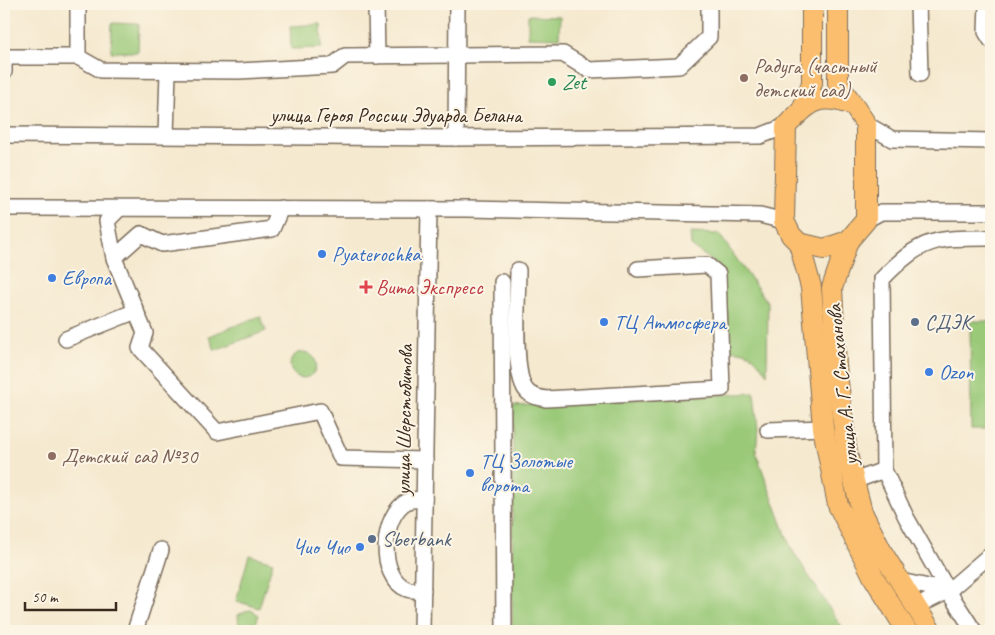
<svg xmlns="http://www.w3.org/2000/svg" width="995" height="635" viewBox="0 0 995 635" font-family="Caveat,sans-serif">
<rect width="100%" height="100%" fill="#fcf5e5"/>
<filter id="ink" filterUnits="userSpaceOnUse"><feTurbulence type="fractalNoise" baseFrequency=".02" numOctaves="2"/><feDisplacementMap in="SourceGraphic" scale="10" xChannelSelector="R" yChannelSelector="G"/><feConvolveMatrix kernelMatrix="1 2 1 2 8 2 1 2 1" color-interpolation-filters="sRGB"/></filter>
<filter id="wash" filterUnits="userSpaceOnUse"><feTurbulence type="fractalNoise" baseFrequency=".0096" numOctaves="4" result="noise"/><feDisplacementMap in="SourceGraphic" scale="20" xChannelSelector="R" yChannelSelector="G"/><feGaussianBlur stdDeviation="1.12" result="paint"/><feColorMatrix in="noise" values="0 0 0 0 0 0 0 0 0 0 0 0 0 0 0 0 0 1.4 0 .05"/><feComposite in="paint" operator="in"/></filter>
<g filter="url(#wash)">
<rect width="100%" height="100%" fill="#f5e9cf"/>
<g fill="#9ac978" stroke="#6a7a4b">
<polygon points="528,15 560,16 559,38 528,37"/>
<polygon points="112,23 139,24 138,52 111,52"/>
<polygon points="321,24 322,48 291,49 290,26"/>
<path d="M690,233L719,234L768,303L767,374C751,352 750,351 723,350L714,262L691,246Z"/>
<polygon points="260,316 266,331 215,350 209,336"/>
<polygon points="970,321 991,321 991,429 971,429"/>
<circle cx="303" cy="365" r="13"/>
<polygon points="754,393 758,429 756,453 791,548 844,631 512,631 513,406"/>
<polygon points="249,555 273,562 259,608 236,601"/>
<polygon points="251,610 259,615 257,621 250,628 251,631 235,631 239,629 238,615 245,611"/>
</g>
</g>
<g filter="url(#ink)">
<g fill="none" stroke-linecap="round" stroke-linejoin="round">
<g stroke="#7c6d5c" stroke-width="18">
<g id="minor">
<polyline points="376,4 377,56"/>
<polyline points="918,4 920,74"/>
<polyline points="987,4 986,32 991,40"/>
<polyline points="4,57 78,57 78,4"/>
<polyline points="78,57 101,70 239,71 332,66 345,56 563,54 589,70 679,66 709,37 709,4"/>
<polyline points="4,72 4,57"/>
<polyline points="866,124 892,139 991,141"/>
<polyline points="4,135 456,138 760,136 786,126"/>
<polyline points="166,135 168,72"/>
<polyline points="456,138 457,4"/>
<polyline points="4,208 467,209 760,215 784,221"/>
<polyline points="119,209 107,221 114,258 145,333 140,348 217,432 320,411 341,458 425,460"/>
<polyline points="866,220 881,212 991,212"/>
<polyline points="114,258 141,234 162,244 272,229 281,208"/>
<path d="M518,270C518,294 512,373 526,390C531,397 538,397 546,399L722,389L718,274L707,265L638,269"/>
<polyline points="502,282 504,631"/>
<polyline points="66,339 136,311"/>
<polyline points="768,430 823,428"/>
<polyline points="854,481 884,470"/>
<polyline points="900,581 948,591"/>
<path d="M423,590C418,590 411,591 407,589C377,577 381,514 408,501C413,499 419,500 424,499"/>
<polyline points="916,607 948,591 991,554"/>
<polyline points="135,631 161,550"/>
<polyline points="422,631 429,209"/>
<path d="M974,631L948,591L906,517L884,470L882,279C923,237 935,238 991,238"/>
</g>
</g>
<g stroke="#7c6d5c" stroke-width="22">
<g id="major">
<path d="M838,4V83L866,124V220L848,241L824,249L799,243L791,235L784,221L786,126C810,102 819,92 852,105"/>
<polyline points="802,110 812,83 812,4"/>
<polyline points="848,241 832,288 836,366 847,454 862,512 882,552 931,631"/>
<polyline points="799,243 811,287 823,428 838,505 874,578 907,631"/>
</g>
</g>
<use href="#minor" stroke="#fff" stroke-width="15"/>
<use href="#major" stroke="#fbbe6e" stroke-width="20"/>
</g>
</g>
<g fill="#8d6e63" stroke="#fcf5e5" stroke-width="2">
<circle cx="744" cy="78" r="5"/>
<circle cx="52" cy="456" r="5"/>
</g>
<circle fill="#2e9e5b" stroke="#fcf5e5" stroke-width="2" cx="552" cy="82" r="5"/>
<g fill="#3f7fe0" stroke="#fcf5e5" stroke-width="2">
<circle cx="322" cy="254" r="5"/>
<circle cx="52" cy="278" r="5"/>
<circle cx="604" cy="322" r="5"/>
<circle cx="929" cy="372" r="5"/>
<circle cx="470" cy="473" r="5"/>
<circle cx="360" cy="547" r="5"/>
</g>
<path fill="#e0444e" stroke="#fcf5e5" stroke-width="2" d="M363.5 279.5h5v5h5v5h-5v5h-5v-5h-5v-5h5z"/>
<g fill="#5c6f8a" stroke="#fcf5e5" stroke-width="2">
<circle cx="915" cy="322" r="5"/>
<circle cx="372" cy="539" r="5"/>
</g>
<g text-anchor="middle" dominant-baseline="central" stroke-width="4" stroke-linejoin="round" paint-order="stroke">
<g font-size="21" fill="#785e54" stroke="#fcf5e5" text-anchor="start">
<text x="754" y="66">Радуга (частный<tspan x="754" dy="24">детский сад)</tspan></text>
<text x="62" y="456">Детский сад №30</text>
</g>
<g font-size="21" fill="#27864d" stroke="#fcf5e5" text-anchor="start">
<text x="562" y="82">Zet</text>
</g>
<g font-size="21" fill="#3b2a1e" stroke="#fcf5e5">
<text x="396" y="115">улица Героя России Эдуарда Белана</text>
<text transform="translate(842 385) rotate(-96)">улица А. Г. Стаханова</text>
<text transform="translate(404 420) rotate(-89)">улица Шерстобитова</text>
</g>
<g font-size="21" fill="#366cbe" stroke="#fcf5e5" text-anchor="start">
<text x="332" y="254">Pyaterochka</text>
<text x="62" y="278">Европа</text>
<text x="614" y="322">ТЦ Атмосфера</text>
<text x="939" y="372">Ozon</text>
<text x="480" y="461">ТЦ Золотые<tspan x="480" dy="24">ворота</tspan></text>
<text x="350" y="547" text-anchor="end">Чио Чио</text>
</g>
<g font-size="21" fill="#be3a42" stroke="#fcf5e5" text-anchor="start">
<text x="376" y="287">Вита Экспресс</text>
</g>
<g font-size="21" fill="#4e5e75" stroke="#fcf5e5" text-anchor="start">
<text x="925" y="322">СДЭК</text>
<text x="382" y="539">Sberbank</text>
</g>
</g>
<rect width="995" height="635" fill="none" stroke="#fcf5e5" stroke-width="20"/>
<path d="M25 602v8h91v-8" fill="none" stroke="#3b2a1e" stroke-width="2.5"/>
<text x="32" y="602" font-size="15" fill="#3b2a1e" stroke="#fcf5e5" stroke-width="4" paint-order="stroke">50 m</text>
</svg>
